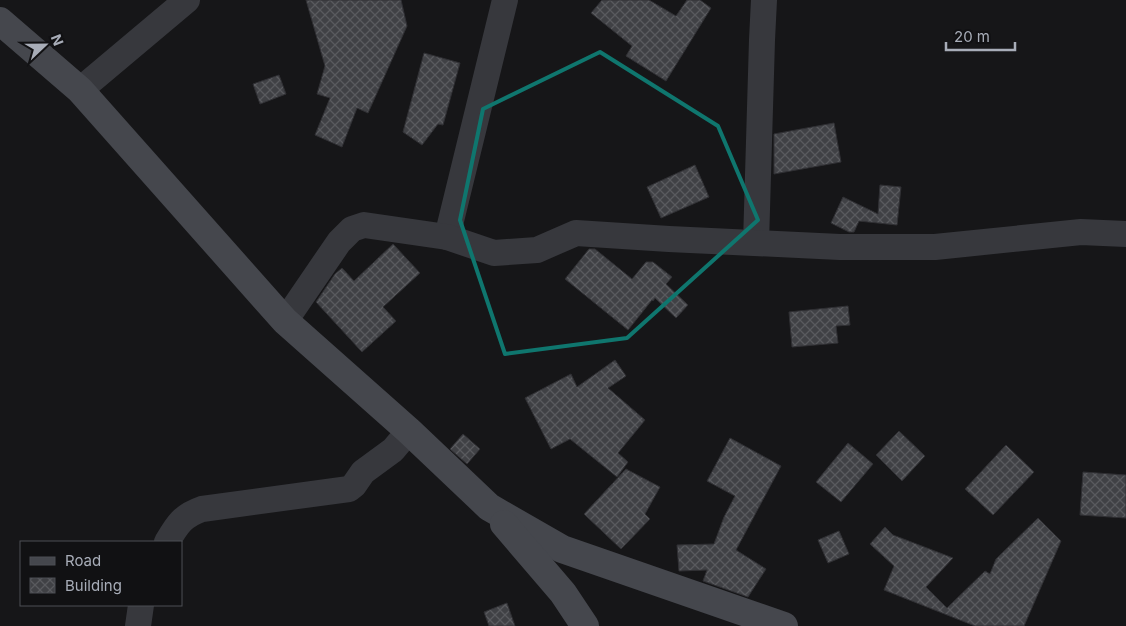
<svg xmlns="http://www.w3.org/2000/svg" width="1126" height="626" viewBox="0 0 1126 626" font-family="Inter,sans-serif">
<defs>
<pattern id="building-cross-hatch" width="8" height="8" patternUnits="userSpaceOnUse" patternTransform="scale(1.25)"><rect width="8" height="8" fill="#404145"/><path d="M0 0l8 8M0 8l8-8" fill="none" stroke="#595a5e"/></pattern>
</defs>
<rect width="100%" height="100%" fill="#161618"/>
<g fill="url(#building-cross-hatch)" stroke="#303034">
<polygon points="306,0 401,0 407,26 368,113 357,108 342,147 315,135 330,98 317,94 325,66"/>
<polygon points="602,0 649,0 676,16 687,0 700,0 711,8 666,81 626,56 632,46 591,13"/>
<polygon points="424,53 460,63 443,125 438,124 422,145 403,132"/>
<polygon points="279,75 286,94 260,104 253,84"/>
<polygon points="834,123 841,162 774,174 774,134"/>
<polygon points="695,165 709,197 661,218 647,187"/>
<polygon points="880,185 901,187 897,225 859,221 854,232 849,232 831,223 843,197 878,214"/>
<polygon points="393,244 420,273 383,307 396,321 362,352 316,302 335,274 342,268 354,281"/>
<polygon points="589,249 595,249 632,279 646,262 653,262 672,277 666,284 688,305 676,318 655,298 653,301 652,300 628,330 565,279"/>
<polygon points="848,306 850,325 836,326 838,343 792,347 789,312"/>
<polygon points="615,360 626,376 608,388 645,420 618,453 628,462 617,477 570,439 551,449 525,398 571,374 577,387"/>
<polygon points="899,431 925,456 902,481 876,455"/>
<polygon points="463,434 480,449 467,464 450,449"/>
<polygon points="730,438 781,466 736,550 766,569 748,597 703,581 707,570 679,571 677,545 714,544 724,517 735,496 707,481"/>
<polygon points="848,443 873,464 841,502 816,482"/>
<polygon points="1006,445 1034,472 993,515 965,489"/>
<polygon points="626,469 660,487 645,514 650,519 621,549 584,514"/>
<polygon points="1083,472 1126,475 1126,518 1080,515"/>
<polygon points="1038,518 1061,541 1024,626 975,626 884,590 894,566 870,544 885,527 893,535 953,558 926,587 947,608 985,571 990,574 996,559"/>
<polygon points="839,531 849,554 828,563 818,540"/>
<polygon points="507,603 515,626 489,626 484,612"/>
</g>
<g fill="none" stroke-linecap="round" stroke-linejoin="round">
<g stroke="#37383d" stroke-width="26">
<polyline points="80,90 187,0"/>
<polyline points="447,237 505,0"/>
<polyline points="756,243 762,40 764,0"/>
<polyline points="285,321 339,242 352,229 364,225 447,237 494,253 537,250 576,233 669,239 840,247 935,247 1081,232 1126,234"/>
<path d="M167,542C177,525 182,516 202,509L349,489L354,485L363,472L393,450L409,431"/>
<polyline points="138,626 141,605"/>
</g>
<g stroke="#45474d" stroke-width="28">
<polyline points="0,21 80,90 285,321 409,431 489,507 562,549 784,626"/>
<polyline points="504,524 563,593 585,626"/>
</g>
</g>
<path fill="none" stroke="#0f766e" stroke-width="4" stroke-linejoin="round" d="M600,52L718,126L758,220L627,338L505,354L460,220L483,109Z"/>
<rect x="20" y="541" width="162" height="65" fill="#111113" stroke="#4d4f55"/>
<rect x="30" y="557" width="25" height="8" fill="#45474d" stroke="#4d4f55"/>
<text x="65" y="566" font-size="15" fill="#a8adb8">Road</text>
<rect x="30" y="578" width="25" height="15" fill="url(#building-cross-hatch)" stroke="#4d4f55"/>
<text x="65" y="591" font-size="15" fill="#a8adb8">Building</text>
<g transform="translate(45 45) rotate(68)" stroke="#111113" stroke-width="4" paint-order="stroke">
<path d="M0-4L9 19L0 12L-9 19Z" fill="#a8adb8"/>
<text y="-8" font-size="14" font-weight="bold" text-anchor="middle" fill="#a8adb8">N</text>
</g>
<path d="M946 42v8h69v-8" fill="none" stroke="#a8adb8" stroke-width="2.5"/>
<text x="954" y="42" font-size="15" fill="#a8adb8" stroke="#111113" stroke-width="4" paint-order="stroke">20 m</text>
</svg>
